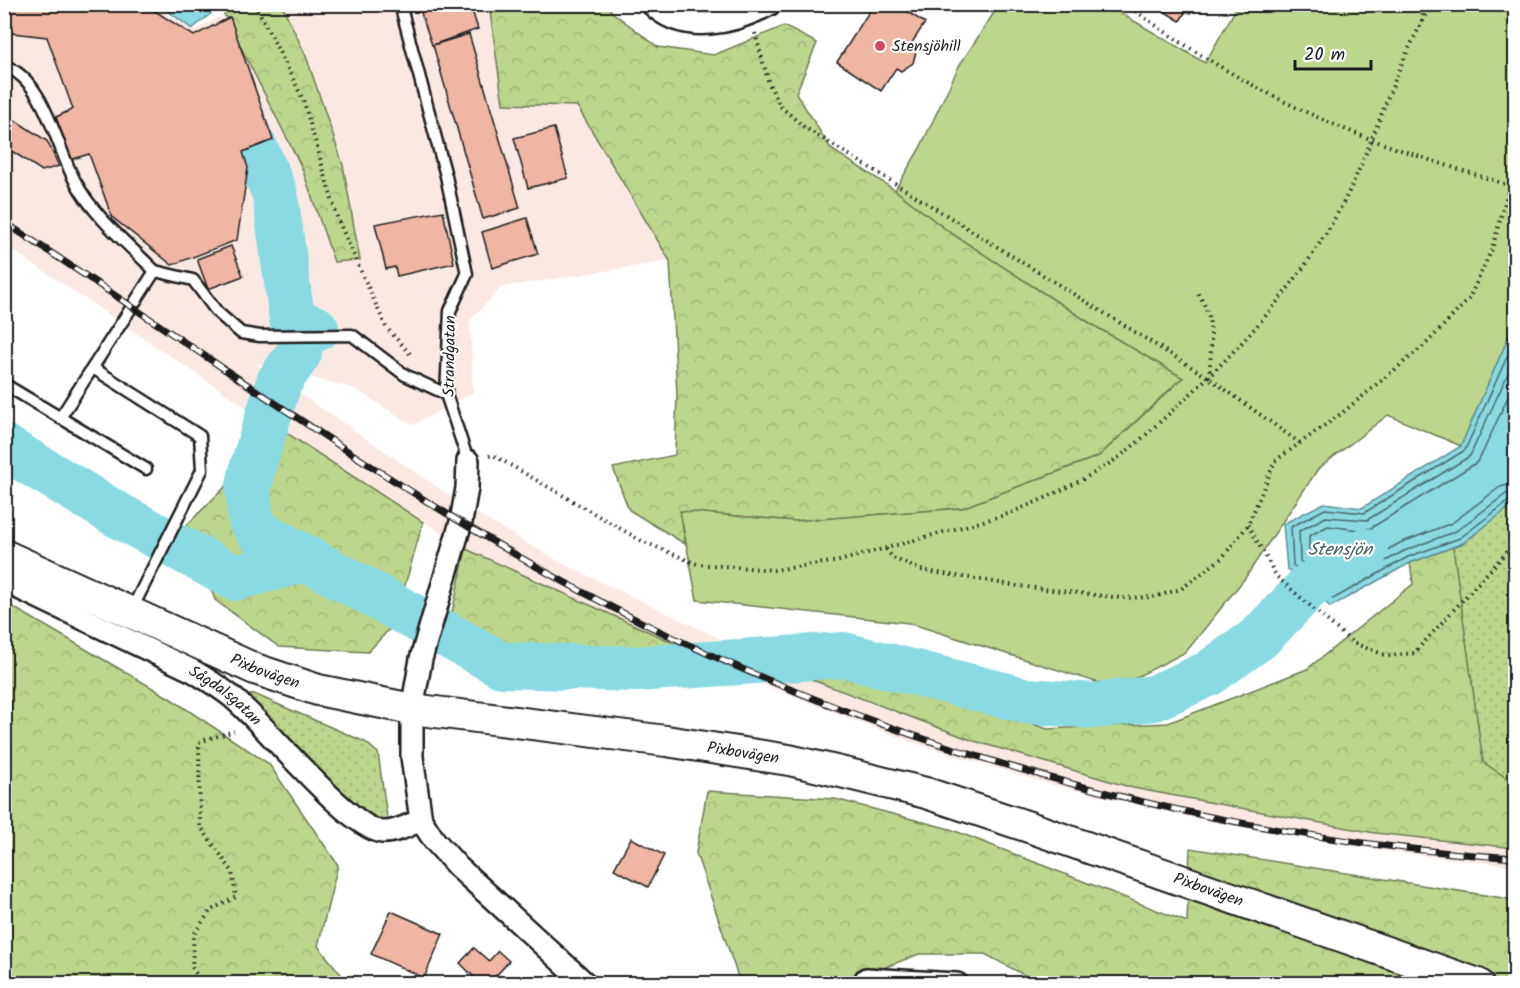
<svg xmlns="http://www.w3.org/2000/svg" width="1520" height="988" viewBox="0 0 1520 988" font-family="Kalam,sans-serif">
<defs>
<pattern id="grass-dots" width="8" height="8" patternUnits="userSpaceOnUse" patternTransform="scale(1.5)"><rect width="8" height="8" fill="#bcd68d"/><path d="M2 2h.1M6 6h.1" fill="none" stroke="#a1b779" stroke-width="1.8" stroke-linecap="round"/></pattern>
<pattern id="forest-crowns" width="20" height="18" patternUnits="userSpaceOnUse" patternTransform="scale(1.5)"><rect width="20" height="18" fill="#bcd68d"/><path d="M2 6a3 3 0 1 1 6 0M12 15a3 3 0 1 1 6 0" fill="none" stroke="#a1b779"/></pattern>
</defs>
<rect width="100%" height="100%" fill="#fff"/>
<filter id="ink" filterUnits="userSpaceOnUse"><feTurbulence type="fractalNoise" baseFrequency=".0167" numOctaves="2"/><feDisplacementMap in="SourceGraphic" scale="12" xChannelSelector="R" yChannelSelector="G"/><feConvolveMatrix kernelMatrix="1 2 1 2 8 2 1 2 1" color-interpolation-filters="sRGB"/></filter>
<g filter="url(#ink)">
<polygon fill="#fae9e3" points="4,5 152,5 194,31 229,11 302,168 334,262 360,260 343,165 306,56 282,5 489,5 503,104 577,106 670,261 502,287 470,320 473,392 413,425 355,389 255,363 474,512 561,563 786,670 861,700 974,741 1133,788 1375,833 1515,848 1515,866 1376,850 1207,821 1049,784 911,742 774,689 466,549 231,397 5,245"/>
<g fill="url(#grass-dots)" stroke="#6c7954" stroke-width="1.5">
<polygon points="1515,503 1515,784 1483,763 1453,547 1463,543"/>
<path d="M254,694L365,742L378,753L387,817L383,820C352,813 277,726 251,700L250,695Z"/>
</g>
<g fill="url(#forest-crowns)" stroke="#6c7954" stroke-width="1.5">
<polygon points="216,5 282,5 306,56 343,165 360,260 334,262 302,168 220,6"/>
<polygon points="489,5 608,5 612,12 658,47 714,55 784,26 817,43 796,93 831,149 895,190 948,231 1090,323 1183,377 1099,456 962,508 794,521 681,511 685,544 629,510 613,468 675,455 677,394 670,261 577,106 503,104"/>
<polygon points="259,415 423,522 394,624 368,652 279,647 215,600 187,525 237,475"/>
<polygon points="1453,547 1483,762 1515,784 1515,848 1375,833 1133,788 974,741 786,670 850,664 927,686 1047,729 1168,723 1307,669 1413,584 1410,563"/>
<polygon points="466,549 694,652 626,658 510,647 450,622"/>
<polygon points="4,606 13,607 168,697 269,764 338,865 318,946 348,983 5,983"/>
<polygon points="707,791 835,799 950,829 1187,922 1190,848 1515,900 1515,983 1039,983 985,954 919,954 850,981 850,983 740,983 696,853"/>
</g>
<polygon fill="#bcd68d" stroke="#6c7954" stroke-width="1.5" points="999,5 1107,5 1205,63 1238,5 1515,5 1515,322 1461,446 1388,415 1318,469 1245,578 1186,652 1115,688 909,623 697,600 680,511 794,521 962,508 1099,456 1183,378 1090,323 948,231 895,190 920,148 959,66"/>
<g fill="#89dae3" stroke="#5d8e93" stroke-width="1.5">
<polygon points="216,4 220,6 192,29 160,5"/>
<polygon points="1515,322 1515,503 1463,543 1410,563 1330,607 1310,585 1287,569 1283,524 1324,503 1362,508 1461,446"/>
</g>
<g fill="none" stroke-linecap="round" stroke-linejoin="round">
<g stroke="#48686c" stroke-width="1.5">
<polyline points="1516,337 1465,450 1364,513 1325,509 1291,527 1293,565 1333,599 1408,557 1460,538 1510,500 1516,499"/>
<polyline points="1516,356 1470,456 1367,520 1326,517 1299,531 1300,561 1334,589 1404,551 1456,531 1506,494 1516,492"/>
<polyline points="1516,379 1482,454 1476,463 1371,528 1359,530 1328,526 1309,536 1309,556 1336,578 1400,543 1452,523 1500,487 1516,483"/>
</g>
<g stroke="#89dae3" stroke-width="46">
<polyline points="255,148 275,194 292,319 316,329"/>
<polyline points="299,353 279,382 253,466 248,491 251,520 260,533 502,665 635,669 844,655 1027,701 1095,706 1154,698 1208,674 1259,638 1310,585 1365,551"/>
<polyline points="4,447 116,514 235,578 306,559"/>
</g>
</g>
<g fill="#eeb6a3" stroke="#1c1c1c" stroke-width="1.5">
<polygon points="4,4 144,4 194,36 230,17 273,140 243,152 248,168 237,240 172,265 112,217 89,154 70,160 56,117 73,109 47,37 4,32"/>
<polygon points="418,4 470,4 478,29 432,45"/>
<polygon points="874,4 896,4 925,23 911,44 917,48 913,63 901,71 896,68 881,91 837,62"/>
<polygon points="1152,4 1195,4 1190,13 1186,11 1180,21"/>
<polygon points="469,34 520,208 483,219 433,45"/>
<polygon points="4,113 47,141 59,166 42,171 4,146"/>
<polygon points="554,128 568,178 528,188 514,138"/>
<polygon points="443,211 454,263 397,276 395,267 386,269 375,224"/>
<polygon points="527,218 538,254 492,268 482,232"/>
<polygon points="231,246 243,276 208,289 197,259"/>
<polygon points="631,838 664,855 648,887 614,869"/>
<polygon points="391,911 443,934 424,978 371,954"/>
<polygon points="474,948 489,961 498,951 509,961 489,984 481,984 460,963"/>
</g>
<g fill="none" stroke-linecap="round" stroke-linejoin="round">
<g stroke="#1c1c1c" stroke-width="15">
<g id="lane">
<polyline points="400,4 446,176 467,274 450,311 446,394 468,461"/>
<path d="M4,66C45,79 56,147 75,181C94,217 127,243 155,271"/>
<polyline points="93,368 200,436 202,470 131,611"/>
<polyline points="4,384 146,469"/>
<polyline points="60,418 155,271 193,280 217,312 241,333 260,336 352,335 405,375 446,394"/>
</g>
</g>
<g stroke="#1c1c1c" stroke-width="26">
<g id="street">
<path d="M652,4C684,36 735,23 770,4"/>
<polyline points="468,461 467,488 461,522 421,659 412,709 412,757 421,820 434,840 457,866 586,984"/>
<path id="s1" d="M4,581L193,671C206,679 220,687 232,697C264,723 347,827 382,832C395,833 409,825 421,820"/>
<polyline points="866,979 957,984"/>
</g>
</g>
<g stroke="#1c1c1c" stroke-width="34">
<g id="secondary">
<path id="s2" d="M4,555L255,669L318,690L412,709L666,741L789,760L849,774L926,793L1029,827L1478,984"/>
</g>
</g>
<g stroke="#1c1c1c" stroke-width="4" stroke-dasharray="1.5 4.5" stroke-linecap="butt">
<polyline points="255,4 303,99 338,220 386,327 412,356"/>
<path d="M1126,4C1200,59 1286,108 1373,140C1418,157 1465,171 1511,186"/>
<polyline points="1509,4 1516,28"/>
<polyline points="1422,22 1424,4"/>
<polyline points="755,33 769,84 780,106 804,127 1209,378 1300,443"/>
<path d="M1198,294C1216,318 1211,349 1209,377"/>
<path d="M489,456L493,455L642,541L697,564L774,570L839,561L1005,515C1040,501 1075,485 1107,465C1131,450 1152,429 1173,410C1244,346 1312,271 1353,183C1380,125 1398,59 1433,4"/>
<polyline points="1248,525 1277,577 1353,643 1388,656 1414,653 1516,542"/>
<polyline points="886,549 893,558 921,570 1018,586 1121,598 1154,597 1181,589 1222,558 1248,525 1275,461 1342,413 1426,344 1469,299 1492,249 1516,163"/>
<polyline points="202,984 192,967 194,934 211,910 236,897 232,871 200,826 199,742 234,731"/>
</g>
<use href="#lane" stroke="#fff" stroke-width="10"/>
<use href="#street" stroke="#fff" stroke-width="21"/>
<use href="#secondary" stroke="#fff" stroke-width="30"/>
<g stroke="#1c1c1c" stroke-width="7">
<path id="rail" d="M4,222C177,334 344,456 523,559C817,728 1177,837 1516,858"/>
</g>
<use href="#rail" stroke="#fff" stroke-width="4.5" stroke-dasharray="14" stroke-linecap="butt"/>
</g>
</g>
<circle fill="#d1495b" stroke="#fff" stroke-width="2" cx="880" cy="46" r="6"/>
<g text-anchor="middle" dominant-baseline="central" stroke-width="4.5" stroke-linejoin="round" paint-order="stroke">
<g font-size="16" fill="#1c1c1c" stroke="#fff" text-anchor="start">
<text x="892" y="46">Stensjöhill</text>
</g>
<g font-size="16" fill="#1c1c1c" stroke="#fff">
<text transform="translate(450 356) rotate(-89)">Strandgatan</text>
<text stroke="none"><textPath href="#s2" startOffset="286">Pixbovägen</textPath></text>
<text stroke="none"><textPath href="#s1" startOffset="250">Sågdalsgatan</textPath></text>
<text stroke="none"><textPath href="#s2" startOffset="772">Pixbovägen</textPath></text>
<text stroke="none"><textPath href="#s2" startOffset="1258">Pixbovägen</textPath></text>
</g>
<g font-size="18" font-style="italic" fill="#425e62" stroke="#fff">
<text x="1340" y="550">Stensjön</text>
</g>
</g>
<rect width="1520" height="988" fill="none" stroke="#fff" stroke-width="24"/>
<rect x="12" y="12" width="1496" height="964" fill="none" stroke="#1c1c1c" stroke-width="2" filter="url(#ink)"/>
<path d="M1295 60v9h76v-9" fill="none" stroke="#1c1c1c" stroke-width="3"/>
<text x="1304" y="60" font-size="18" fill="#1c1c1c" stroke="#ffffff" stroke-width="4.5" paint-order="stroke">20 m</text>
</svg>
